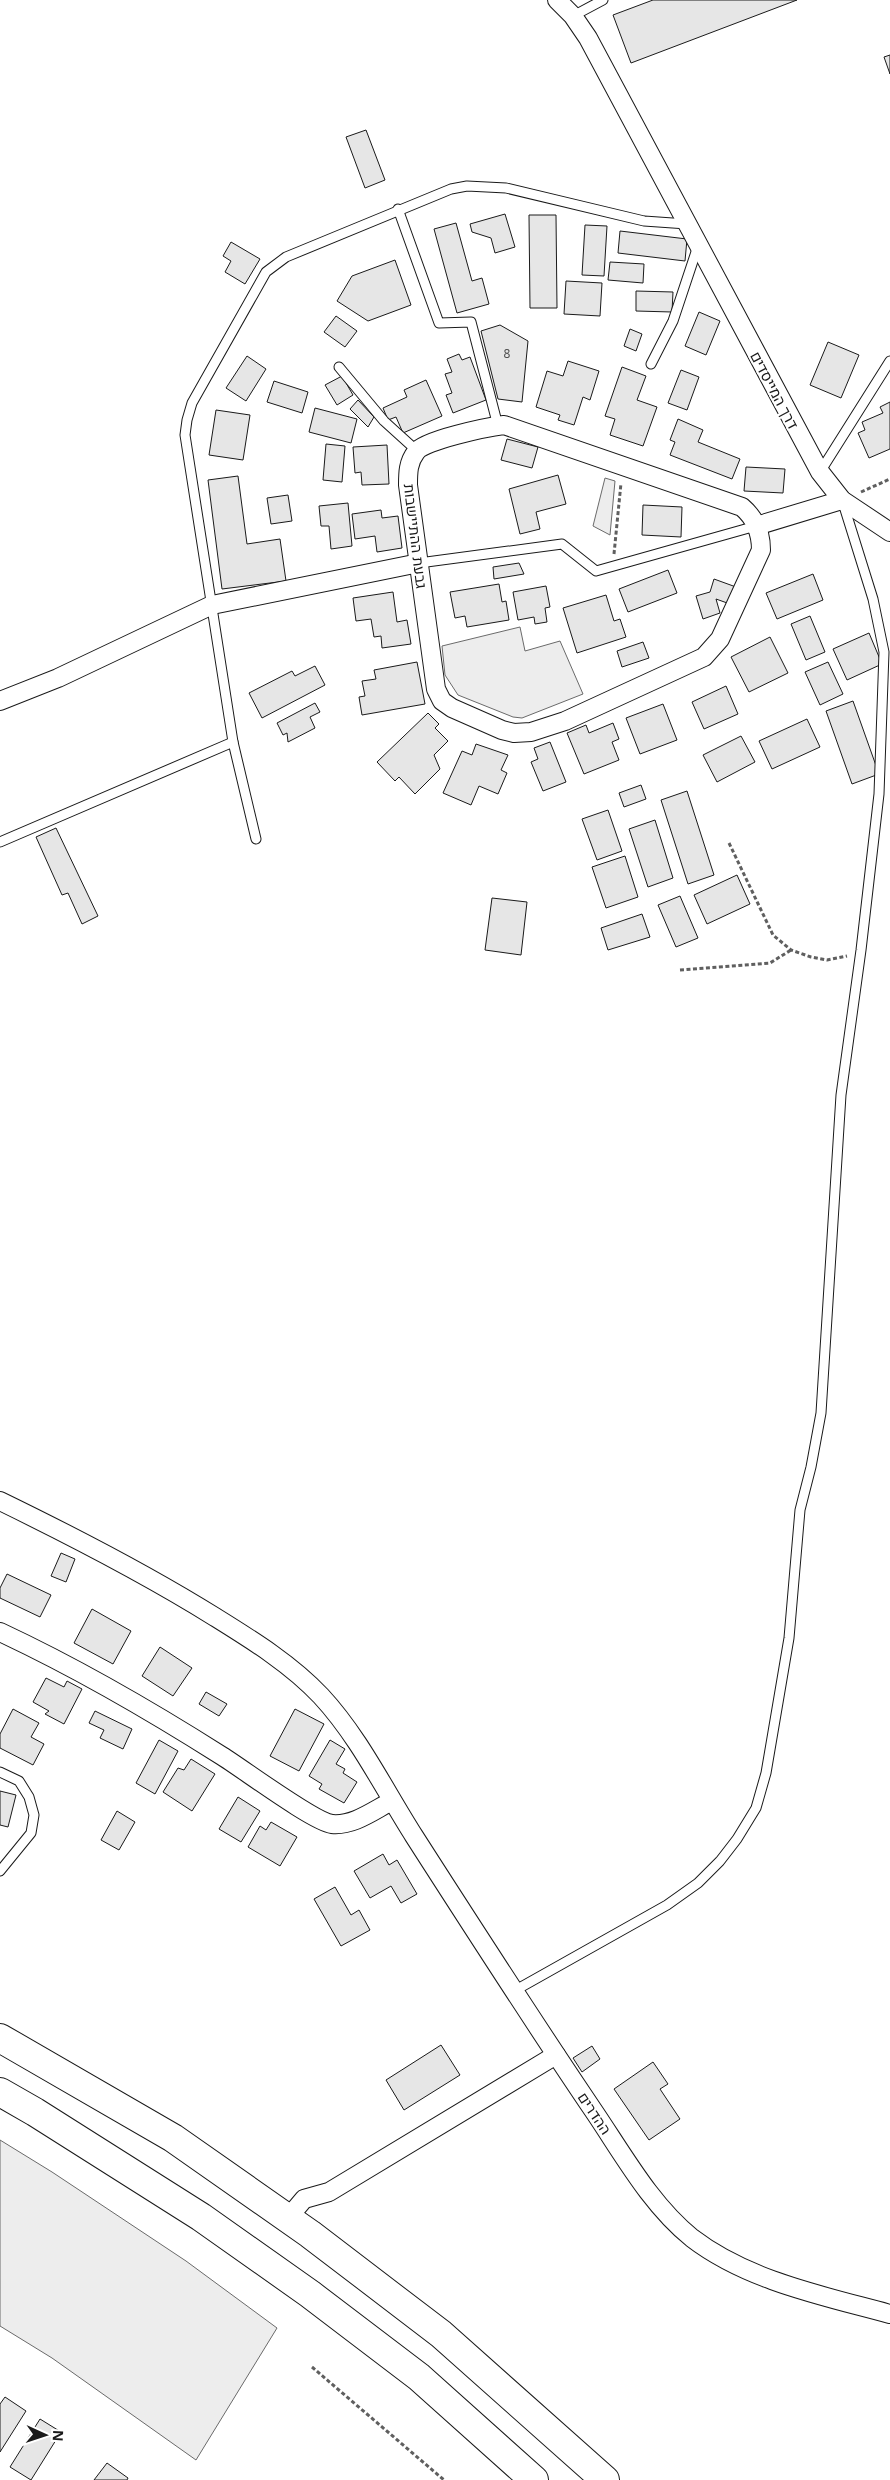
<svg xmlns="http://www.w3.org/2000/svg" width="890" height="2480" viewBox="0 0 890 2480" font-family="'Noto Sans',Heebo,sans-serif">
<rect width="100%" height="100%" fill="#fff"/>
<g fill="#ededed" stroke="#6a6a6a">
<polygon points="605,478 615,481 610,535 593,526"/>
<polygon points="520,627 525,651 560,641 583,694 522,718 513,717 458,695 445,675 442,646"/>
<polygon points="0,2140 52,2172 186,2261 277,2328 196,2460 52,2358 0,2326"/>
</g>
<g fill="#e6e6e6" stroke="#1a1a1a">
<polygon points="653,0 797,0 631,63 613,15"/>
<polygon points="890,55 890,74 884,57"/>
<polygon points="366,130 385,180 365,188 346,137"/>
<polygon points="505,214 515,247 495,253 491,238 472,232 470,224"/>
<polygon points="529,215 556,215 557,308 530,308"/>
<polygon points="456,223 472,281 482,278 489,304 457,313 434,229"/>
<polygon points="585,225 607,226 604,276 582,275"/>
<polygon points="620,231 687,239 685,261 618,253"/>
<polygon points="231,242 260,259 245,284 225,272 231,261 223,256"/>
<polygon points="395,260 411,305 368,321 337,301 352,276"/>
<polygon points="610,262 644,264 643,283 608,280"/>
<polygon points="566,281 602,283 600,316 564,314"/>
<polygon points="636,291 673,292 672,312 636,311"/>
<polygon points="699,312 720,321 706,355 685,346"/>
<polygon points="336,316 357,331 345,347 324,332"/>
<polygon points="500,325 528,341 522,402 498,399 481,331"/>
<polygon points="630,329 642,334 636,351 624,346"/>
<polygon points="828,342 859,355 841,398 810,385"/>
<polygon points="459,354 462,360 470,357 486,400 453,413 446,395 452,393 445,374 452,372 447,359"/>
<polygon points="247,356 266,369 246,401 226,388"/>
<polygon points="568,361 599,371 590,400 583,397 574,425 558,420 560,415 536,407 547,371 563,376"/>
<polygon points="622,367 646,376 637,400 657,407 643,446 610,435 615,419 605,416"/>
<polygon points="681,370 699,377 687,410 668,403"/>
<polygon points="342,376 353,395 337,405 325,385"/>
<polygon points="426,380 442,416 403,433 396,417 388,420 383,408 407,397 404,390"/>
<polygon points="274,381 308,392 302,413 267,402"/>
<polygon points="358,400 374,417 368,427 350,409"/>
<polygon points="890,402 890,449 869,458 858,433 865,430 862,422 883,413 880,407"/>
<polygon points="315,408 357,419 351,443 309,432"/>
<polygon points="216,410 250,415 243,460 209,455"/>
<polygon points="678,419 703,430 698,442 740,459 732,479 670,455 675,442 670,440"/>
<polygon points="507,439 538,447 532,468 501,460"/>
<polygon points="326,444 345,446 342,482 323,480"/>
<polygon points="387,445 389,484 362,485 361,472 355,473 353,447"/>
<polygon points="746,467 785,469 783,493 744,491"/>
<polygon points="558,475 566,504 536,512 540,529 520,534 509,489"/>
<polygon points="238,476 247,544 280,539 286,581 222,589 208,480"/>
<polygon points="288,495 292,521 271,524 267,498"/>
<polygon points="348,503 352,546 331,549 329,526 321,526 319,506"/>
<polygon points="643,505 682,507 681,537 642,535"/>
<polygon points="381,510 382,518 398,516 402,548 377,552 375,536 355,539 352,514"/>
<polygon points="519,563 524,574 494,579 493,567"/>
<polygon points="668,570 677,593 628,612 619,589"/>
<polygon points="813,574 823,600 777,619 766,593"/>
<polygon points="714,579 736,587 730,604 716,599 720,613 703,619 696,596 710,592"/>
<polygon points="499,584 502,602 506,601 509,620 467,627 465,616 455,618 450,592"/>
<polygon points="546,586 550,607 545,608 547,622 535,624 534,617 518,620 513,592"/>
<polygon points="393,592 397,622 407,620 411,644 382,648 381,636 374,637 371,619 356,621 353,598"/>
<polygon points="606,595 614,621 620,619 626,637 577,653 563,608"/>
<polygon points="810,616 825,652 806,660 791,624"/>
<polygon points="869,633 882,664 847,680 833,649"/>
<polygon points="770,637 788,673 749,692 731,657"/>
<polygon points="643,642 649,658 622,667 617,651"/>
<polygon points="417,662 425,704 362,715 359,697 365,696 362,681 376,679 374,670"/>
<polygon points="828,662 843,694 820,705 805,672"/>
<polygon points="315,666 325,685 262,718 249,693 292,671 295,676"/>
<polygon points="726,686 738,714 704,729 692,702"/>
<polygon points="853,701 879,774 852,784 826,711"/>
<polygon points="315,703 320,712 310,717 315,728 288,742 287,733 283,735 277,723"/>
<polygon points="663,704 677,740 640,754 626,718"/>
<polygon points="428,713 439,724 435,728 448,741 434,755 440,769 415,794 399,777 395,781 377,762"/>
<polygon points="807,719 820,747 772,769 759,741"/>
<polygon points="613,723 619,739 612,742 619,760 584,774 567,733 586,725 589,733"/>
<polygon points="741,736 755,762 717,782 703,755"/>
<polygon points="550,742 566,782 543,791 531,762 538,759 534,748"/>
<polygon points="476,744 508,755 501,770 507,773 498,794 479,786 471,805 443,793 462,751 472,755"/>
<polygon points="641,785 646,799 624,807 619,793"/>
<polygon points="687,791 714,875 688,884 661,800"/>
<polygon points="608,810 622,851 597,860 582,819"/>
<polygon points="655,820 673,878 648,887 629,829"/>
<polygon points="56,828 98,916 82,924 68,893 62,895 36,837"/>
<polygon points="625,856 638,897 606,908 592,867"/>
<polygon points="737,875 750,904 707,924 694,895"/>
<polygon points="680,896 698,938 676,947 658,905"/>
<polygon points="492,898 527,902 521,955 485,950"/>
<polygon points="642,914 650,937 608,950 601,928"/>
<polygon points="61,1553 75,1559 66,1582 51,1576"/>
<polygon points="7,1574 51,1595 40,1617 0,1598 0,1588"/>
<polygon points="92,1609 131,1631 113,1664 74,1643"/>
<polygon points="160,1647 192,1668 173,1696 142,1676"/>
<polygon points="46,1678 64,1687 67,1681 82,1689 64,1724 45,1714 49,1711 33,1702"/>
<polygon points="206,1692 227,1704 219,1716 199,1704"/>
<polygon points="13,1709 39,1723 31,1737 44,1744 33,1765 0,1748 0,1734"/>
<polygon points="295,1709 324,1724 299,1771 270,1756"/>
<polygon points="95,1711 132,1729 123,1749 100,1738 104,1730 89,1723"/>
<polygon points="159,1740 178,1751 155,1794 136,1783"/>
<polygon points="330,1740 345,1749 336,1764 345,1769 343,1773 357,1782 344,1803 319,1789 322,1784 309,1776"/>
<polygon points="191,1759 215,1774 192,1811 163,1792 178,1768 184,1770"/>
<polygon points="0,1791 16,1795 8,1827 0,1825"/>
<polygon points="238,1797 260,1811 241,1842 219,1829"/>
<polygon points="117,1811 135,1822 119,1850 101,1840"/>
<polygon points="271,1822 297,1837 280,1866 248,1847 260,1826 266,1830"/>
<polygon points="383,1854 389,1865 397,1860 417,1894 401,1903 391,1886 370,1898 354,1871"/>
<polygon points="335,1887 351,1915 359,1910 370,1930 341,1946 314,1899"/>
<polygon points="441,2045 460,2075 404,2110 386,2080"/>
<polygon points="592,2046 600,2059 582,2072 573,2058"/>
<polygon points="653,2062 668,2084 660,2089 680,2119 649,2140 614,2089"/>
<polygon points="5,2397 26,2411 0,2452 0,2404"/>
<polygon points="40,2419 61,2432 31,2480 10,2467"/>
<polygon points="107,2463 128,2478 127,2480 94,2480"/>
</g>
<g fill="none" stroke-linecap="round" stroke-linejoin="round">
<g stroke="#1a1a1a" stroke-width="11">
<g id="service">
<polyline points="573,16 603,0"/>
<polyline points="398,209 439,323 471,322 498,426"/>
<polyline points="651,364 673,321 698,246"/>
<polyline points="339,367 384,421 416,450"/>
<polyline points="820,472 890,361"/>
<polyline points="419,563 562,544 596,571 756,526"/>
<polyline points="256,839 233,742 185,435 187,420 192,403 266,272 286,257 451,189 467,186 506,188 644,221 687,224"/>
<polyline points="0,842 233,742"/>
<polyline points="0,1772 19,1781 29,1797 34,1815 31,1833 0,1871"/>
<polyline points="514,1991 667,1905 698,1883 720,1861 737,1839 756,1808 766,1773 789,1638 800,1510 811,1467 821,1413 841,1095 861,950 879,794 884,652 873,599 843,503"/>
</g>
</g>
<g stroke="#1a1a1a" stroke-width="20">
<g id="minor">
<polyline points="557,0 573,16 588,38 820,472 842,500 890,532"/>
<path d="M504,425L742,507C755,518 761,532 761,550L720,639L704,657L565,721L531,732L514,733L502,730L452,708L442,701L436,689L408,485C408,473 408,462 416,452C424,440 488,427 504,425Z"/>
<polyline points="756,526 842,500"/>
<polyline points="0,701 58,678 212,605 419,563"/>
<path d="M0,1501C74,1537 146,1574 215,1617C252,1640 291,1664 321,1696C359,1737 384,1789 414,1836C473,1928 532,2020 593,2110C623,2154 650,2204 692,2238C748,2281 824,2296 890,2314"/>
<path d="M0,1632C77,1668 151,1711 222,1756C243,1769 314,1822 332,1824C354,1826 374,1810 392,1801"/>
<polyline points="288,2218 304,2199 329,2192 556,2055"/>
</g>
</g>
<g stroke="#1a1a1a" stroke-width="30">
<g id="trunk">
<polyline points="0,2038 173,2138 310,2234 441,2334 605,2480"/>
<polyline points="0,2092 35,2112 201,2217 310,2294 419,2377 534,2480"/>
</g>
</g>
<g stroke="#5f5f5f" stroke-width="3" stroke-dasharray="4 2.5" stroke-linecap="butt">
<polyline points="861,492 890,479"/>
<polyline points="614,554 621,483"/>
<polyline points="729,843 773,935 791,950 811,957 827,960 847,956"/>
<polyline points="680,970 770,963 791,950"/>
<polyline points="312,2367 444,2480"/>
</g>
<use href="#service" stroke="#fff" stroke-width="9"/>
<use href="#minor" stroke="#fff" stroke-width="18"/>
<use href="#trunk" stroke="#fff" stroke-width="28"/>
</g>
<g text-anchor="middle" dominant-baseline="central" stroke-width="4" stroke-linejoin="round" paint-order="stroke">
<g font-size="12" fill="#4d4d4d">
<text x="507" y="353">8</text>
</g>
<g font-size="15" fill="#1a1a1a" stroke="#fff">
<text transform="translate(775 390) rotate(62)">דרך המייסדים</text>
<text transform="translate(416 536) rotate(83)">גבעת ההתיישבות</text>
<text transform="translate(595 2113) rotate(56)">ההדרים</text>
</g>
</g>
<g transform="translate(45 2435) rotate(93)" stroke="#ffffff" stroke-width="4" paint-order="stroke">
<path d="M0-4L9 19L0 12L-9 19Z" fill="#1a1a1a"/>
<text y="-8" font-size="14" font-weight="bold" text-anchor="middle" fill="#1a1a1a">N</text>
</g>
</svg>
